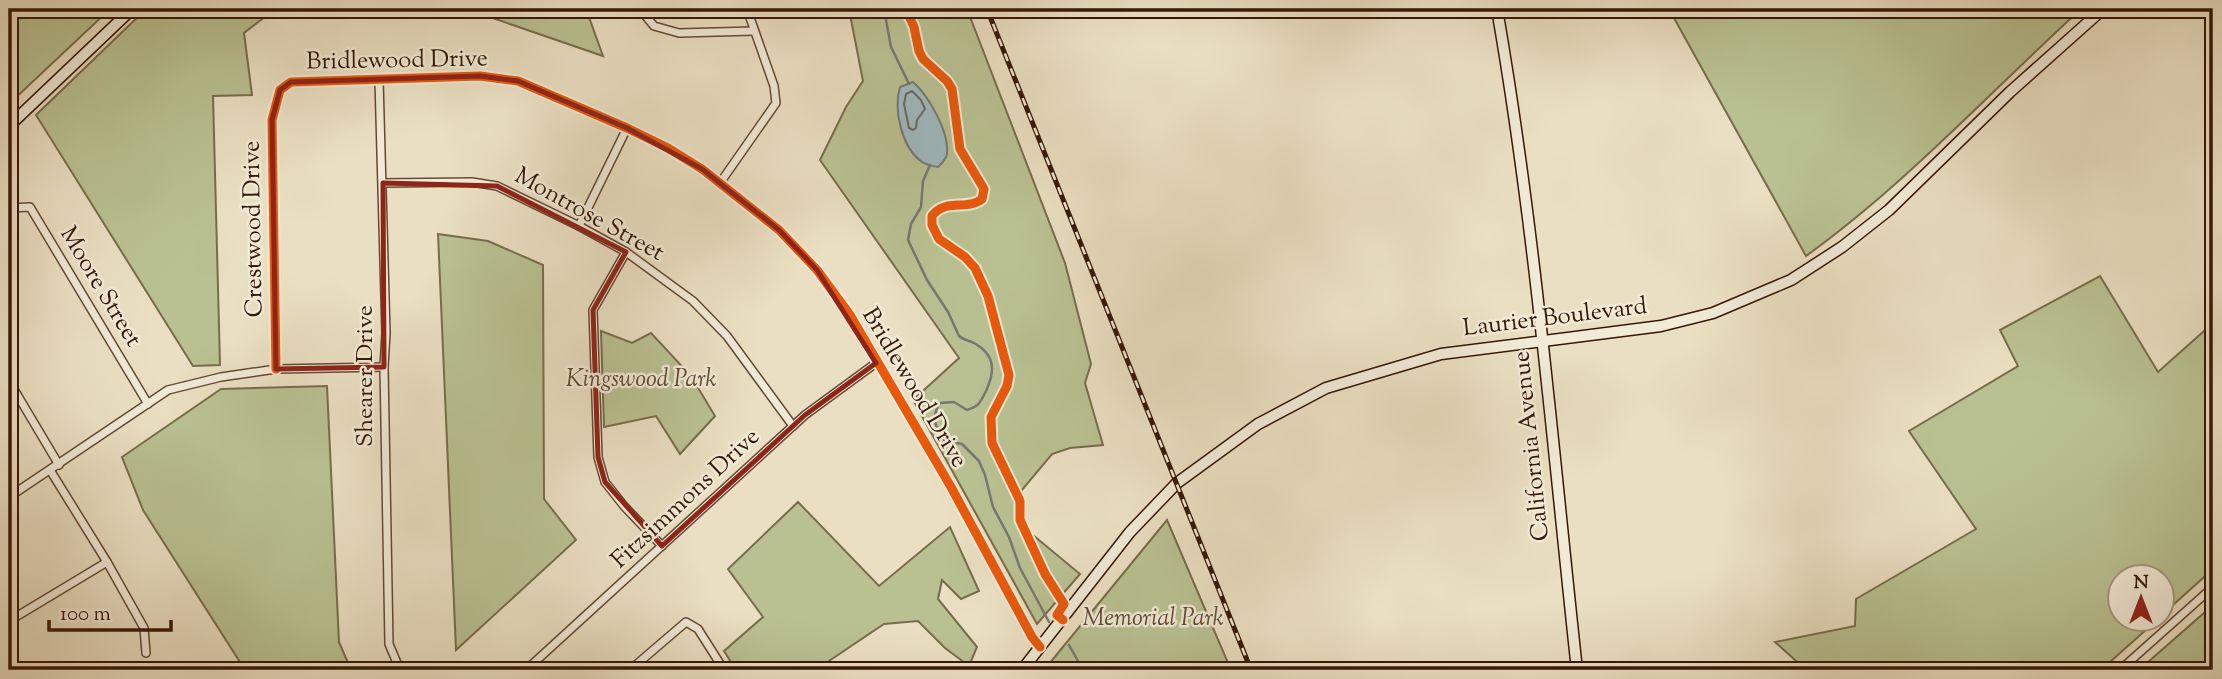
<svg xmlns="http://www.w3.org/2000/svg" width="2222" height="679" viewBox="0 0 2222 679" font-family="'Sorts Mill Goudy',serif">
<rect width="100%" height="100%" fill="#eadfc2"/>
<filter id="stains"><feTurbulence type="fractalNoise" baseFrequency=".00286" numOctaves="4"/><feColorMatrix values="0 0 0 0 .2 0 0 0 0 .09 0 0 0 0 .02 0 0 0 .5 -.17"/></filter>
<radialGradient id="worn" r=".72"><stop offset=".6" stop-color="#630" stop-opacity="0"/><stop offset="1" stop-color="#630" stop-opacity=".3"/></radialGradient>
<g fill="#b9c192" stroke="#786c4c" stroke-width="2">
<polygon points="9,9 110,9 9,104"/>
<polygon points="146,9 586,9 603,56 475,12 274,10 244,33 252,95 213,96 220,365 193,366 36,115"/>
<polygon points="849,9 967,9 1065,263 1091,364 1085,383 1103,445 1070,448 1052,454 1016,497 1028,531 1080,574 1037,624 913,400 959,358 820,160 846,107 863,81"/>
<path d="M1669,9H2081C1990,92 1906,184 1806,256Z"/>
<polygon points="438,234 488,241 543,265 544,499 576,540 456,650"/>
<polygon points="2100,276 2158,372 2213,323 2213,569 2163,614 2162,578 2120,578 2120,620 2157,620 2101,670 1806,670 1775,642 1855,626 1856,599 1976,529 1909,431 2018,366 2000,330"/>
<polygon points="601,331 632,343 651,333 691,376 715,416 680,454 656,416 604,427"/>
<polygon points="327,386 339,642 351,670 245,670 143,510 122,457 221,389"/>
<polygon points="798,502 879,586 950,527 979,591 961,599 942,580 938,599 977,647 969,666 945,648 918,621 884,624 829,661 822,670 736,670 724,651 763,617 728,569"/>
<polygon points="1167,520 1231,670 1044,670"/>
<polygon points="2213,605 2213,670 2139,670"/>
</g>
<path fill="#9eb9bf" stroke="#757875" stroke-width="2" d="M913,82C929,96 949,132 947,153C947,159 942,163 938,167C933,166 926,165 922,162C902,148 893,110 900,87Z"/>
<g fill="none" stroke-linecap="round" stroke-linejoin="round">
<polygon stroke="#6a6862" stroke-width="2" points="912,91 921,100 925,109 917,120 916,128 913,130 909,128 904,104 906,94"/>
<g stroke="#757875" stroke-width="2.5">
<polyline points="884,9 891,47 909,84"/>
<path d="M930,165L923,181L921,207L911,224L908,240L927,280L948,312L959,336C963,340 968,340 974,343C996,355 995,372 986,391C980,402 980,406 967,410L954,402L940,403C931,416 935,430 945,441L962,444L979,461L985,475L993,507L1009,537L1020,568L1049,622"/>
<polyline points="1069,645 1083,670"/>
</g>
<g stroke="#644935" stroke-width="10">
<g id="street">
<polyline points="640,9 654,26 679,33 754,31"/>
<polyline points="379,80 386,333 384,367 389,644 400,670"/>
<polyline points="383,183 472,182 497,186 579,226 626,252 693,301 727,336 793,426"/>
<polyline points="720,183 776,103 774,86 747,9"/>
<polyline points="9,208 30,207 148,404"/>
<polyline points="579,226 627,128"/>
<polyline points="626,252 593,310 598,457 605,482 624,506 662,546"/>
<polyline points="276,369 272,120 280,90 291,82 480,76 518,81 627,128 668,148 702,169 779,230 817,270 850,315 951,487 1032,637 1040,647"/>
<polyline points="9,381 59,465"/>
<polyline points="50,470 107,562 144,628 146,653"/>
<polyline points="9,497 168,390 221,377 276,369 384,367"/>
<polyline points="9,621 107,562"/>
<polyline points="526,670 805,415 876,363"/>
<polyline points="630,670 686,622 698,629 724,670"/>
<polyline points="2120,670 2213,587"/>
</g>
</g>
<g stroke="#371706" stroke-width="13">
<g id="secondary">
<path d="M1497,9C1535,227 1553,450 1577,670"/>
<polyline points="2208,9 2213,18"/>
<polyline points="9,126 132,9"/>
<polyline points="1022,670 1130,532 1177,483 1258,424 1326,388 1441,354 1661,326 1713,313 1791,280 1842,247 1889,210 2010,92 2103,9"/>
</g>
</g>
<use href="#street" stroke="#f1ead7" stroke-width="7"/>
<use href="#secondary" stroke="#f1ead7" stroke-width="10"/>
<g stroke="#371706" stroke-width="5">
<g id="rail">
<polyline points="987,9 1251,670"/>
<path d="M1142,9C1173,13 1201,16 1231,9"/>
</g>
</g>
<use href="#rail" stroke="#f1ead7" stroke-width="2.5" stroke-dasharray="8" stroke-linecap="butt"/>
<g stroke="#f1ead7" stroke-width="13">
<g id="cycleway">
<path d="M906,9L914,27L919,51L923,59L947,81L952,89L960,149L984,189L982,199C967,211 945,198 932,216V225L939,239L965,257L975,268L988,296L1009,375L1007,386L991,417L992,443L1020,501V520L1045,574L1064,604L1057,615L1063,620"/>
<polyline points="276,369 272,120 280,90 291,82 480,76 518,81 627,128 668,148 702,169 779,230 817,270 850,315 951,487 1032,637 1040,647"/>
</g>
</g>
<use href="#cycleway" stroke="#e8590c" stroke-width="9"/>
</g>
<path fill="none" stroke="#8f2418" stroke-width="5" stroke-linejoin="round" d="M480,76L518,81L627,128L702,169L779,230L817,270L876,363L805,415L662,546L605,482L598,457L593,310L626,252L497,186L383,183L384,367L276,369L272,120L280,90L291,82Z"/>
<g text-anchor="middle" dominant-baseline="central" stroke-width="5" stroke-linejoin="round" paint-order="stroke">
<g font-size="24" fill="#371706" stroke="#f1ead7">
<text transform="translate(397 61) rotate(-1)">Bridlewood Drive</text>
<text transform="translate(589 215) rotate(29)">Montrose Street</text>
<text transform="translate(254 229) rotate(-91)">Crestwood Drive</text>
<text transform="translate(100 287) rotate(59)">Moore Street</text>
<text transform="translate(1555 318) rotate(-7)">Laurier Boulevard</text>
<text transform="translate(366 376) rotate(-90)">Shearer Drive</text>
<text transform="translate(914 388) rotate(59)">Bridlewood Drive</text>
<text transform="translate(1532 446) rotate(-96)">California Avenue</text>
<text transform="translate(686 499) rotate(-43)">Fitzsimmons Drive</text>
</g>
<g font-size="24" font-style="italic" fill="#5e4a30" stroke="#f1ead7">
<text x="641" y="380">Kingswood Park</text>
<text x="1153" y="619">Memorial Park</text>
</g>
</g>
<rect width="2222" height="679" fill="none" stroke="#eadfc2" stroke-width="35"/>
<rect x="10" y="10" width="2201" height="658" fill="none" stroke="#371706" stroke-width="3.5"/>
<rect x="18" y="18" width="2187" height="644" fill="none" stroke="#371706" stroke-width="2"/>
<g transform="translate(2141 598)"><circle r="33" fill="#f1ead7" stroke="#a79683" stroke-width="2"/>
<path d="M0-5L12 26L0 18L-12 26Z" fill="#8f2418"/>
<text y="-10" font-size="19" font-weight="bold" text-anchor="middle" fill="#371706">N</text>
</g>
<path d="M49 620v10h122v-10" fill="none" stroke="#371706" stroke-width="3.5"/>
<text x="60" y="620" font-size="21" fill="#371706" stroke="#f1ead7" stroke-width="5" paint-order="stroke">100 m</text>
<rect width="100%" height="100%" filter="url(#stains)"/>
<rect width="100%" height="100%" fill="url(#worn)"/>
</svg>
